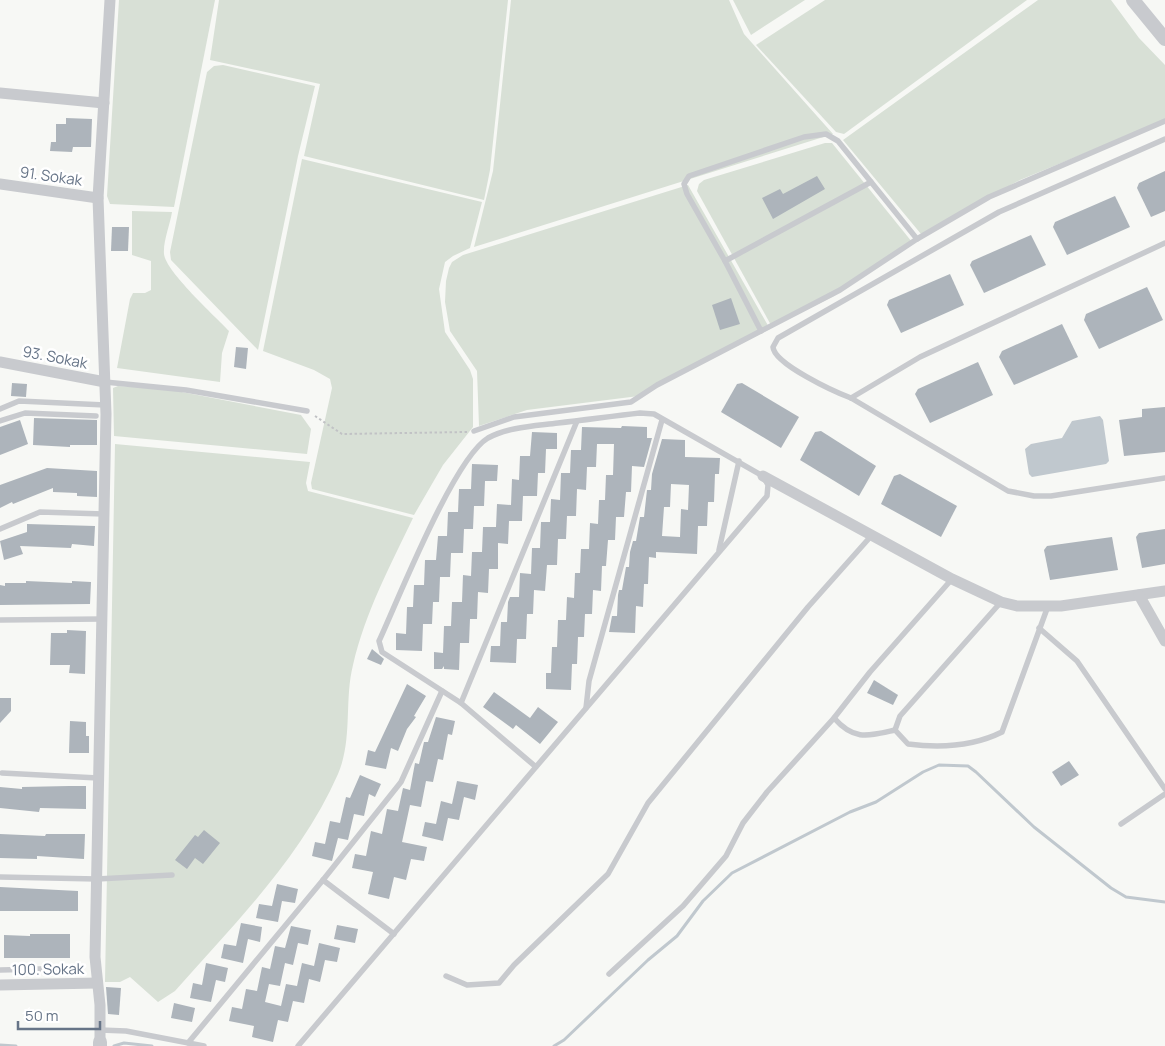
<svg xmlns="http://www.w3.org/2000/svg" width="1165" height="1046" viewBox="0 0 1165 1046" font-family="Manrope,sans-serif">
<rect width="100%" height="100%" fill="#f7f8f5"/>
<g fill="#d8e0d6">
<polygon points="119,0 215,0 174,207 110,204 107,196"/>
<polygon points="219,0 508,0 490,170 484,200 304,156 320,84 210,60"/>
<polygon points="511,0 729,0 744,34 833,134 474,247 493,171"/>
<polygon points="733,0 805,0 751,35"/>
<polygon points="825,0 1027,0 844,134 836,132 756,45"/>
<polygon points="1038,0 1111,0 1139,38 1165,65 1165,120 1020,180 921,234 843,140"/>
<polygon points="223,65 315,86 298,156 258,350 171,260 170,252 207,72 214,66"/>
<polygon points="825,143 832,143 912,242 834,296 772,327 697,191 699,184 704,180"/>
<polygon points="302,159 482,202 470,248 453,256 445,262 439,289 445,332 470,370 473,379 473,427 443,465 414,515 312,489 311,483 332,388 330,379 314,370 263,351"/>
<polygon points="688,185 770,329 639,396 527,410 479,426 477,371 450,331 445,302 446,281 449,268 452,262 463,255"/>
<path d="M132,211L172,212C170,225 163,241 164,254C166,272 215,316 229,331L222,353L220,382L117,368L130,299L133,293H145L151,290V261L132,255Z"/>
<polygon points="118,386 166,389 301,415 311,429 307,454 114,436 113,388"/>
<path d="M115,444L310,462L306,483L308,491L413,518C390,566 365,613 353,665C344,701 353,739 338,774C301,858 235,923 175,991L158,1002L130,977L120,982H105Z"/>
</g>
<polygon fill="#c0c8ce" points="1100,416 1103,420 1109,461 1106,464 1032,477 1029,474 1025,449 1031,444 1062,438 1072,421"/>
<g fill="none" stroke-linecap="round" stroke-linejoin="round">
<g stroke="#c0c8ce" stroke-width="3">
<polyline points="0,1045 16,1046"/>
<polyline points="114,1046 124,1043 152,1046"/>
<polyline points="554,1046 564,1040 648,960 677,936 703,901 732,873 850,812 876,802 923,772 939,765 968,766 976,772 1034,827 1111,888 1126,897 1165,902"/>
</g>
</g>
<g fill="#adb4bb" fill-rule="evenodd">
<polygon points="66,118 92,119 91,147 73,147 72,152 50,151 51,142 56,142 56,124 66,124"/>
<polygon points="1165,171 1165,211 1151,217 1137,188 1139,183"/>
<polygon points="817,176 825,189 773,219 762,198 780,189 783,194"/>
<polygon points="1115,196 1130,227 1067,255 1053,227 1055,222"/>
<polygon points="112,227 129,227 128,251 111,251"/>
<polygon points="1031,235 1046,265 984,293 970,265 972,261"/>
<polygon points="950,274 964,305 901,333 887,305 889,300"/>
<polygon points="1147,287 1163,320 1099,349 1084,320 1086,314"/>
<polygon points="731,298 740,324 720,330 712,305"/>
<polygon points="1062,324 1078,357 1014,385 999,357 1002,351"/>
<polygon points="236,347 248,348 246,369 234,367"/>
<polygon points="978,362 993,395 930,423 915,394 918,389"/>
<polygon points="12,383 27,384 26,397 11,396"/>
<polygon points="742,383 799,417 781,448 721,412 737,384"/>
<polygon points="1165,407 1165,452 1124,456 1119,420 1142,417 1142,409"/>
<polygon points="34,418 97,420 97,445 70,445 70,447 33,445"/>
<polygon points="20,420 28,444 0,455 0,427"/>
<polygon points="622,426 647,427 647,438 652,438 644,467 632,466 631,492 626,492 624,517 616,517 615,540 608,540 606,566 602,566 601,591 593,590 592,614 585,614 584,637 578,637 577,664 572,664 571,690 546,689 546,673 551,673 552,647 557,647 558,620 566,620 567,597 574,598 575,573 580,573 581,549 589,549 590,523 598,524 599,500 605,500 606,475 613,475 614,444 597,444 596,467 587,467 586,490 577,489 576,516 567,516 566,539 558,539 557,565 547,565 545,591 534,590 533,614 527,614 526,639 517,639 516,663 490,662 491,646 500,646 501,622 507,622 508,602 510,597 519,597 520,573 531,574 532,548 540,548 541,522 550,522 551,499 560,500 561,473 570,473 571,450 581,450 582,427 621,428"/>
<polygon points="821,431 876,466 859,496 800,460 815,432"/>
<polygon points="532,432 557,433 557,449 546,449 545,473 538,473 537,496 523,496 522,521 509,521 508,544 498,543 498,569 489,569 488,593 478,592 477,619 470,619 469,643 460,643 459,670 444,669 444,666 442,669 434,669 434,652 443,653 444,626 451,626 452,602 462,602 463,575 471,576 472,552 482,552 483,527 496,527 497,504 511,505 512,479 519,480 520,456 530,456"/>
<path d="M662,439L685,440V457L720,458L719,474H715L714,502H708L707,526H698L697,554L656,552V558L649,557L648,584H644L643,607L636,606L635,633L609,632L612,616H617L618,595L619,590H622L626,567H629L630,552L633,541H636L640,517H644L647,490H651L652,474ZM671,484L689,485L688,510L681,509L680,537L662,536L664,507H670Z"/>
<polygon points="472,464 498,465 497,481 485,481 484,506 474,506 473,529 464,529 463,553 451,553 450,577 440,577 439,602 433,602 432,624 423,624 422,651 396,650 396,633 406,634 407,607 413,607 414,585 424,585 425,560 436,560 438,536 447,536 448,512 458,512 459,489 471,489"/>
<polygon points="47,468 97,471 97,497 77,496 77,493 53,492 53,488 13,504 12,502 0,508 0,485"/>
<polygon points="900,474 957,506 941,537 881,504 894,476"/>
<polygon points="27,524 95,526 94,546 72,544 71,548 20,546 23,554 4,560 0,541 27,532"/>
<polygon points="1165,529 1165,564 1142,568 1136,537 1139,533"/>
<polygon points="1112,537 1118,570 1050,580 1044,550 1047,546"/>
<polygon points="26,581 72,583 72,581 91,582 90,604 0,605 0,585 5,586 5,583 26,583"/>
<polygon points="67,630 86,631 85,674 69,673 70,665 50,665 51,633 67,633"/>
<polygon points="372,649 384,659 381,665 367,659"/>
<polygon points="874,680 898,695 893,705 867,693"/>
<polygon points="407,684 426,696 414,716 416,717 407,729 398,751 391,748 386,769 365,765 368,750 375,752"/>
<polygon points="494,692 530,718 538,707 558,722 540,744 516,725 513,729 483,707"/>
<polygon points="0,698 11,698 11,711 0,723"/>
<polygon points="436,717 455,721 452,735 448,734 443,760 438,759 433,782 426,781 421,807 410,805 402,842 427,847 424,861 411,859 406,880 394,877 389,899 368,894 373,872 352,868 355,854 366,856 371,831 382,834 387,809 398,811 403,788 410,790 415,763 419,764 424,742 428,742"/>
<polygon points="70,721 86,722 86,736 89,736 89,753 69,753"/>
<polygon points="1069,761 1079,775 1061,786 1052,772"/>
<polygon points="360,775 381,784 375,797 369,794 364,816 354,814 348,840 338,838 332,861 312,856 315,842 325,844 330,821 340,823 346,797 350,798"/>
<polygon points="457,781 478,785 475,800 464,797 459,820 448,818 443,841 422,836 425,822 436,824 441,801 452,804"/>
<polygon points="69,786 86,786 86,809 40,808 39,812 0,808 0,787 22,789 22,787"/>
<polygon points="204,830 220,843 203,864 195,858 187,869 175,860 195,835 198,837"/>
<polygon points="0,834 45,836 46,834 85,834 84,859 37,856 37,859 0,858"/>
<polygon points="277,884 298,889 295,903 282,901 278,922 256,918 259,904 272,906"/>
<polygon points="0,887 78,891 78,911 0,911"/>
<polygon points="241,923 262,927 260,942 248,939 243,963 221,958 224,944 236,946"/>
<polygon points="337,925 358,929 355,943 334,939"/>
<polygon points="291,926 311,930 308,945 298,943 293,965 285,963 280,986 269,984 265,1002 281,1006 286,984 297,986 302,963 314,966 319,943 340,948 337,962 325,960 320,982 309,979 304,1003 293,1001 288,1022 278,1020 273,1042 252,1037 254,1026 229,1021 232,1007 242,1009 246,989 257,991 262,967 270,969 275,946 285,948"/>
<polygon points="30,934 70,934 70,958 4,958 4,935 30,936"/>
<polygon points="206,963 228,968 225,982 216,980 211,1002 190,998 193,983 202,985"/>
<polygon points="106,987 121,988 119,1015 108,1014"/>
<polygon points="174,1003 195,1008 192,1022 171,1018"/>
</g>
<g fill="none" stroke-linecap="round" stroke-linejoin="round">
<polyline stroke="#c1c2c5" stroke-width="2" stroke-dasharray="2.5 2.5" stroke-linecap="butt" points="315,416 342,434 467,432"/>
<g stroke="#c8cace" stroke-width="5.5">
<path d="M1165,139L999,212L778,338L773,347C774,364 835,392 851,398L1008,491L1034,496H1051L1165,478"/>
<polyline points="725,261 871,182"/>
<polyline points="761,331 725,261 687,194 684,184 689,176 804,137 826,134 838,141 917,239 989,197 1165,121"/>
<polyline points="105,382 186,390 307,411"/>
<polyline points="851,398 920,357 1165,243"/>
<polyline points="0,409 19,401 105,405"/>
<polyline points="0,421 25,413 96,416"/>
<polyline points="474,431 514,417 631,402 657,385 840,290 917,239"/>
<polyline points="0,529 40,512 104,514"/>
<polyline points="719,550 739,461"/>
<path d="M1001,602L900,716L895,730L908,744C939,748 974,746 1002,732L1048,606"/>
<polyline points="0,620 102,619"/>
<polyline points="1039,628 1077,661 1165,789"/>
<polyline points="461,703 577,421"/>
<polyline points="586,708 589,681 662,420"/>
<path d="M834,718C854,741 868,736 895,730"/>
<polyline points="2,773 98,778"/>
<polyline points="1121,824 1165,794"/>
<polyline points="0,877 97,879 172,875"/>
<polyline points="323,880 394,934"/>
<polyline points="0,970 80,968"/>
<polyline points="609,974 683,906 726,856 743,823 767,792 834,718 870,672 952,579"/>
<polyline points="446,976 467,985 499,983 514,965 608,874 648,803 808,607 872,535"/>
<polyline points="100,1030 126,1031 204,1046"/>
<polyline points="188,1043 323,880 401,782 442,691"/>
<path d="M298,1046C455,863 610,679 767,496L768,485L763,476L654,414L640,413C613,416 585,420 558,423C535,426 508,427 488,438C454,458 398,600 379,641L382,652L461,703L536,767"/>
</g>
<g stroke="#c8cace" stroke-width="11">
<polyline points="0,93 104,103"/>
<polyline points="0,184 98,198"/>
<polyline points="0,362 105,382"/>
<polyline points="763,476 952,579 1001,602 1017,606 1061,606 1165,591"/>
<polyline points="1139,595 1165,641"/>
<polyline points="0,985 97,983"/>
<polyline points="100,1042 100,1005 95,957 106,414 98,198 110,0"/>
</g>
<g stroke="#c8cace" stroke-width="14">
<polyline points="1133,0 1165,39"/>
<polyline points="100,1046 100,1042"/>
</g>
</g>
<g text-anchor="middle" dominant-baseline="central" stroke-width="5" stroke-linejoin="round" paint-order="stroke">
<g font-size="15" fill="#667487" stroke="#fff">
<text transform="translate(51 176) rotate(8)">91. Sokak</text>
<text transform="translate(55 357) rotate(11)">93. Sokak</text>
<text transform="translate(48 969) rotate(-1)">100. Sokak</text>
</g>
</g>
<path d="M18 1021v8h82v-8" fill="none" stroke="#667487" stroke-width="2.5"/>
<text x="25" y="1021" font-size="15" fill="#667487" stroke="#ffffff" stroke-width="4" paint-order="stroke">50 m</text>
</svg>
